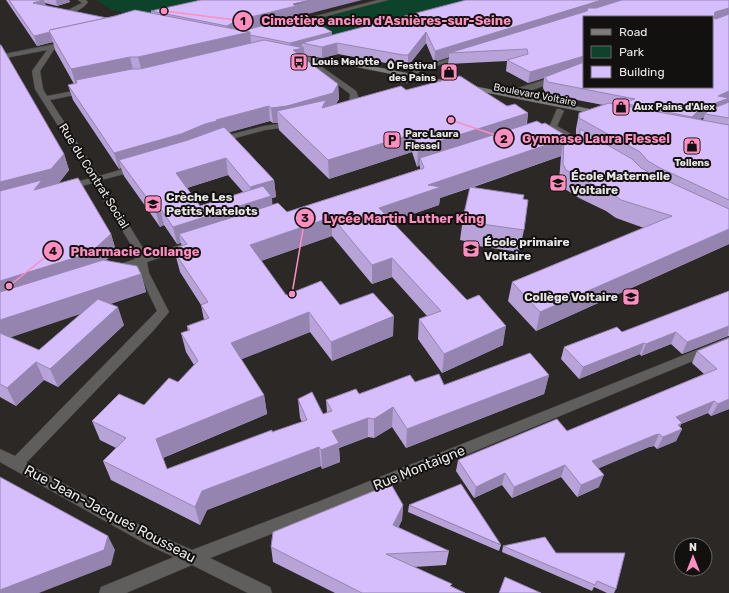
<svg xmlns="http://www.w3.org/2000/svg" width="729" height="593" viewBox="0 0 729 593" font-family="Rubik,sans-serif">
<rect width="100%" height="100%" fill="#2b2826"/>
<g fill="#0c432a">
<polygon points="96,0 259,0 167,21 121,12 112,10"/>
<polygon points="385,0 490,0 338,41 305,20"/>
</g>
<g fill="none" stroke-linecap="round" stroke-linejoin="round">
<g stroke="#464341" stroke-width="1">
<g id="minor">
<path d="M78,0H86L88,2C85,8 72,14 66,13V11L82,3Z"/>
<polygon points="378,0 388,0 296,24 293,22"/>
<polygon points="55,44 58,46 55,48 40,71 43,89 47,96 84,89 88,91 84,93 50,100 99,176 137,165 141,168 140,170 101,180 143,248 145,256 192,241 197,244 196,246 147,262 149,273 169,312 153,331 26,463 156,534 192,550 320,501 729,337 729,346 330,511 210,558 270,587 272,593 248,593 192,565 126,593 99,593 101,587 174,557 146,544 0,462 0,449 15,456 157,311 139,273 137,266 116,272 111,269 112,267 135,259 133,248 93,183 67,190 62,187 64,185 91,178 35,89 32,71 47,50 0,59 0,55"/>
<polygon points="463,54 465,55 465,57 420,71 407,83 401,83 400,81 416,69"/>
<polygon points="304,57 308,57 356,91 358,96 356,106 348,111 342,111 342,107 349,103 350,94 304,59"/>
<polygon points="584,67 584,71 527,92 504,96 500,94"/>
<polygon points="557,109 560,109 564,111 557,126 592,146 593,148 592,150 586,150 552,130 535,133 535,129 550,125"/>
<polygon points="292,122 296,124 295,126 265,130 220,142 216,140 217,138 264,126"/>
</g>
</g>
<g stroke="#464341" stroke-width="1">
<polygon id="secondary" points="290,53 314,58 351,62 600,111 604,113 600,115 351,66 314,62 288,56 288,54"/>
</g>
<use href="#minor" fill="#5f5e5d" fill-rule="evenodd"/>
<use href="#secondary" fill="#7e7c7a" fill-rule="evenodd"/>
</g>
<g fill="#b8a3d9" fill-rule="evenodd">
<path d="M6,0H69L70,2L57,6L45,3L46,6L107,18L151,13V11L304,15L332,35L729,0V101L727,103L729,102V244L536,331L508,301L512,282L644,228L616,218L606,211L579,198L562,187L559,181L561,156L471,188L523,199L524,230L519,252L465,244V241L460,240L463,218L470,188L440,198L439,205L392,221L503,345L442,373L418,339L419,319L427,316L392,277L372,284L332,236L261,261L286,295L340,305L393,336L332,361L310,332L241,359L264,395L267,414L163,458L167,469L302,422L300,418L298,399L323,414L327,413L326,400L415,382L444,385L549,375L544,394L406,448L392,427L374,438L368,437L339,448L340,462L322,469L321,466L207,510L200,525L111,480L103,461L116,448L100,440L92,421L144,405L178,382L194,365L186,352L181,333L188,331L187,326L204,320L201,305L180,272L175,253L179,252L178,247L182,246L181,243L177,244L164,225L160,227L124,176L121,168L119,169L73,100L68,85L74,84L55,50L53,42L37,46ZM584,17L712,87H584ZM426,43L434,62L449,57L448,64L507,61L506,71L528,83L544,78L543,88L546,94L603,105L579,113L576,129V135L578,136L577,142L542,124H527L528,113L507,106L406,90L336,104L339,99L338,84L305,59L304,55L322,58L338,54L402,66H408ZM704,117L703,120L698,119L703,118ZM270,121L273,123H278L279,130L329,179L412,152L417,167L420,165V169L287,212L272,204V198L276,197L274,180L229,132ZM228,175L243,192L200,206L187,188Z"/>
<path d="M0,45L64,154L69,170L59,183L111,234L116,251L106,260L141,274L146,292L110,304L124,325L58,387L44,380L16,406L0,397ZM82,313L39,350L10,337Z"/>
<polygon points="729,291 729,336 728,336 682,354 671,344 641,356 640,354 579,379 561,359 564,347 622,332"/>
<polygon points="729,338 729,409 711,416 708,413 681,424 680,427 682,429 676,441 657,449 654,446 649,447 598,468 599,487 577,497 561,477 512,498 502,485 474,498 456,471 458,460 567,431 704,374 692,363 697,351"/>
<polygon points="403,505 402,520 398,527 449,551 446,565 414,567 465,593 335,593 273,562 271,547"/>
<polygon points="409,505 501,545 499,551 408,512"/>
<polygon points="503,546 556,553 616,589 614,593 607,593 594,587 592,591 502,552"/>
</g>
<g fill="#9684b0">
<polygon points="44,0 47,9 33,3"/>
<polygon points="56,0 69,0 70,2 57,6"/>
<polygon points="311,0 362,0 296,17 250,32 252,51 143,76 138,57 228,37 227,26 238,20"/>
<polygon points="602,0 631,0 449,53 449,57 434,62 435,51"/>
<polygon points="729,8 729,15 712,22 715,12"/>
<polygon points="50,32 53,42 37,46 34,36"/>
<polygon points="332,32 332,40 302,43 302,48 304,48 305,62 291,52 290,43"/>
<polygon points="426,32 426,43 408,66 408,55"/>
<polygon points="337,43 338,54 322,58 322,47"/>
<polygon points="584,56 584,66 545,77 544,78 528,83 530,72"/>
<polygon points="130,57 135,77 76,80 78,88 77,88 71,69"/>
<polygon points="338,84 339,99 333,108 277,111 278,123 273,123 271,108"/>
<polygon points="729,91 729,101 727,102 725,109 705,114 704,117 695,121 688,129 692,117 700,109 718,96"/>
<polygon points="269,106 270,121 220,135 119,160 121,168 119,169 114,153 205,124 216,120"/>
<polygon points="528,113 525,131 420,158 420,165 417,167 418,148"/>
<polygon points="413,134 412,152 329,179 328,160"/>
<polygon points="564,139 561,156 440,198 439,205 378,226 379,208 428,185"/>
<polygon points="64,154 69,170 57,185 0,200 0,182"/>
<polygon points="226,158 228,175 180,190 176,173"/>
<polygon points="274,180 276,197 272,198 273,213 179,234 181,243 177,244 173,227 252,202 250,187"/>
<polygon points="160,208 164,225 160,227 155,209"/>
<polygon points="332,217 332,236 252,264 250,245"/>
<polygon points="729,229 729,244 536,331 540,312"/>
<polygon points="111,234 116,251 96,270 0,301 0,281"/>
<polygon points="392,258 392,277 372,284 372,265"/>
<polygon points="141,274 146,292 0,341 0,320"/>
<polygon points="118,307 124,325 58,387 50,369"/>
<polygon points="309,312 310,332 235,362 231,343"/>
<polygon points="394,316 393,336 332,361 331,342"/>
<polygon points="506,326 503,345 442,373 444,354"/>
<polygon points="729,326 728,336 682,354 687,342"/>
<polygon points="676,332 671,344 641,356 646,344"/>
<polygon points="644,343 640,354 579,379 583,367"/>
<polygon points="36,362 44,380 16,406 7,388"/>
<polygon points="549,375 544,394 406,448 407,429"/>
<polygon points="264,395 267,414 162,458 156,439"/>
<polygon points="729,399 729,409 711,416 718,404"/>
<polygon points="714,401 708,413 681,424 678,431 682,429 676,441 657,449 663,437 676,417"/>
<polygon points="393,407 392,427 374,438 374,419"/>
<polygon points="368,418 368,437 339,448 340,462 322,469 321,450 332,431"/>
<polygon points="659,434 654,446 649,447 588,473 592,461 655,435"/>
<polygon points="319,447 321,466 207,510 200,525 195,507 202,491"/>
<polygon points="565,465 561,477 512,498 514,487"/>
<polygon points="505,473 502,485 474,498 476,487"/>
<polygon points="604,475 599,487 577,497 581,485"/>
<polygon points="403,505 402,520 393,540 393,525"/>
<polygon points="108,536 115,550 111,565 39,593 0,593 0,590"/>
</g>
<g fill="#d6bdfc" stroke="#9684b0">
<polygon points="9,0 43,0 33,3 107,18 50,30 49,31 50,32 34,36"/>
<polygon points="201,0 311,0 293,4 296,6 238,20 227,26 151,11"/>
<polygon points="466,0 602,0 435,51 426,32 408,55 403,55 337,43 322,47 302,43"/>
<polygon points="622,0 729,0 729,8 715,12 714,18 716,19 729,14 729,91 718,96 729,98 700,109 692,117 622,103 635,99 548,82 545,77 584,62 584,87 712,87 712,17 584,17 584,56 530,72 507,60 528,54 527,49 449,53 587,11 588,8 596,8"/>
<polygon points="135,10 250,32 138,57 130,57 71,69 49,31 50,30 115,16"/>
<polygon points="303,15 332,32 290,43 250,35 250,32 242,31"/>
<polygon points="264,40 304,48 293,50 338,84 333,93 287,106 271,108 269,106 216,120 217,121 205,124 181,134 114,153 68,85 77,83 76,80 132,69 140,69"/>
<polygon points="0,45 1,45 64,154 51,169 0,182"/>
<polygon points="460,76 507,106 515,104 528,113 418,148 413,134 328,160 277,111 326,100 322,108 401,86 406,90"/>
<polygon points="729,102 729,118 705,114 709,110"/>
<polygon points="609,103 729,125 729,200 660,168 648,161 640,152 579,118 579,113"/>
<polygon points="537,121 542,124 545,123 580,144 580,129 632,159 641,168 652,174 729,209 729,229 540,312 512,282 672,216 621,200 611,193 583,180 566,170 563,164 564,139 428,185 441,187 379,208 467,300 479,295 506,326 444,354 419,319 441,311 392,258 372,265 332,217 250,245 286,295 321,281 340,305 373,293 394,316 331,342 309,312 231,343 264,395 156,439 167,469 272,430 272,432 307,420 298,399 312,392 323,414 332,411 326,400 356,389 359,394 410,375 415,382 439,374 444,385 530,353 549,375 407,429 393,407 374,419 368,418 332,431 339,443 321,450 319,447 202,491 195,507 103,461 126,438 92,421 119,394 144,405 169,378 178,382 198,361 181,333 190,330 187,326 209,318 201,305 208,302 175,253 181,251 178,247 187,244 179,234 278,203 287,212 424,168 420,158"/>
<polygon points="224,127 274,180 250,187 226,158 176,173 200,206 263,186 271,196 173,227 160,208 155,209 119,160 188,140"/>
<polygon points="78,178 111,234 90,253 0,281 0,191 42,180 34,190"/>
<polygon points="470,187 524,195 523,199 528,200 524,230 467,222 468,219 463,218"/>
<polygon points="103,260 137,266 141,274 0,320 0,292"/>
<polygon points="729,291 729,326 687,342 676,332 646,344 644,343 583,367 564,347 617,327 622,332"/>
<polygon points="98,299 118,307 50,369 36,362 7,388 0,384 0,333 39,350"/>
<polygon points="729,338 729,399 718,404 714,401 676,417 682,423 678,425 682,429 663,437 659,434 655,435 592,461 604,475 581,485 565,465 514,487 505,473 476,487 458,460 557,419 567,431 717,369 697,351"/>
<polygon points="0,477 108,536 104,550 0,590"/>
<polygon points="391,484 403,505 393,525 449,551 386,554 452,584 450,586 465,593 362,593 271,547 273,532"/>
<polygon points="461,484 501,545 409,505"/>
<polygon points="545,537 556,553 625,553 616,589 597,581 595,585 503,546"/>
<polygon points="505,577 541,593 499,593"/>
</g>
<defs>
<g id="bus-square" transform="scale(0.9)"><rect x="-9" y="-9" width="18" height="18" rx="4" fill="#fd8ebf" stroke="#131110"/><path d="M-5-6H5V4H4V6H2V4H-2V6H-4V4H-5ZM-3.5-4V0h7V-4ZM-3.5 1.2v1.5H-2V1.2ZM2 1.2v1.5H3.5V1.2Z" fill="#111"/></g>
<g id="shop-square" transform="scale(0.9)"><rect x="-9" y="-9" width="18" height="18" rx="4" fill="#fd8ebf" stroke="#131110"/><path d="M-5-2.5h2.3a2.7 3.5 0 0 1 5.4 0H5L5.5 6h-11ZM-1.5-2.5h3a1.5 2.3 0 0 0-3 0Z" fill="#111"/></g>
<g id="parking-square" transform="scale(0.9)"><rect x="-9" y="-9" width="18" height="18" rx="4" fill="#fd8ebf" stroke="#131110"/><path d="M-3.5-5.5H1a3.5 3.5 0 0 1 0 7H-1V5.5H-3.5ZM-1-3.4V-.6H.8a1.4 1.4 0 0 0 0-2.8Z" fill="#111"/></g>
<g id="school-square" transform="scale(0.9)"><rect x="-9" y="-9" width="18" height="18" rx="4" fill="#fd8ebf" stroke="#131110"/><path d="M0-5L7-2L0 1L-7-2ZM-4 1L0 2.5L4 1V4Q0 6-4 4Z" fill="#111"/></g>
</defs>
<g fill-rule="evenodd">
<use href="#bus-square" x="299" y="62"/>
<use href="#shop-square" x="449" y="72"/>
<use href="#shop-square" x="621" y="107"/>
<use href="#parking-square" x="392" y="140"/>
<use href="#shop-square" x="692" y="146"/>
<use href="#school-square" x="558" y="183"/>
<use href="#school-square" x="153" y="204"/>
<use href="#school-square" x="471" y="249"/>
<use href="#school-square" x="631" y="297"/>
</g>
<g text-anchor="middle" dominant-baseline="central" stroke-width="4" stroke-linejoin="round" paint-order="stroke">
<g font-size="10" font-weight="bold" fill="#eae8e6" stroke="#131110" text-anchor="start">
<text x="312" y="62">Louis Melotte</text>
<text x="436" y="66" text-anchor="end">Ô Festival<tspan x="436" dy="12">des Pains</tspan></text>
<text x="634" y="107">Aux Pains d'Alex</text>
<text x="405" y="134">Parc Laura<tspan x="405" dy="12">Flessel</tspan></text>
<text x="692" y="163" text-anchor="middle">Tollens</text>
</g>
<g font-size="10" fill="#eae8e6" stroke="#131110">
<text transform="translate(535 95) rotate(11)">Boulevard Voltaire</text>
</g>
<g font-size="12" fill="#eae8e6" stroke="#131110">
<text transform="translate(94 176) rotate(58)">Rue du Contrat Social</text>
</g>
<g font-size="12" font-weight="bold" fill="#eae8e6" stroke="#131110" text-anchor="start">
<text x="571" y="176">École Maternelle<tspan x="571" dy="14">Voltaire</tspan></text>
<text x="166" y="197">Crèche Les<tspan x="166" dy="14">Petits Matelots</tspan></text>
<text x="484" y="242">École primaire<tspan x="484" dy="14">Voltaire</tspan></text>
<text x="618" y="297" text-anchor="end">Collège Voltaire</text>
</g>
<g font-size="14" fill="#eae8e6" stroke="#131110">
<text transform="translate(419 468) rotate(-22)">Rue Montaigne</text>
<text transform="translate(110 514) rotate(28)">Rue Jean-Jacques Rousseau</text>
</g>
</g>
<path fill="none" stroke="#fd8ebf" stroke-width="1.5" d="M164 11L243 21M451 120L504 138M292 294L305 218M9 286L53 251"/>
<g fill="#fd8ebf" stroke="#131110" stroke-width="1.5">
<circle cx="164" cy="11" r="4"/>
<circle cx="451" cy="120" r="4"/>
<circle cx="292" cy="294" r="4"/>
<circle cx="9" cy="286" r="4"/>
<circle cx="243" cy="21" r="10"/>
<circle cx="504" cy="138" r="10"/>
<circle cx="305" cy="218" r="10"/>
<circle cx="53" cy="251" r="10"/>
</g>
<g font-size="12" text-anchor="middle" font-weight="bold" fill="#111">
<text x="243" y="25">1</text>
<text x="504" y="143">2</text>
<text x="305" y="222">3</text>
<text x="53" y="255">4</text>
</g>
<g font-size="13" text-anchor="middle" font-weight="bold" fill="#fd8ebf" stroke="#131110" stroke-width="4" stroke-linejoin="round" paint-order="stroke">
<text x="386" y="25">Cimetière ancien d'Asnières-sur-Seine</text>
<text x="596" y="143">Gymnase Laura Flessel</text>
<text x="404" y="223">Lycée Martin Luther King</text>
<text x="135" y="256">Pharmacie Collange</text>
</g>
<rect x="583" y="16" width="130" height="72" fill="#131110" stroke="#696766"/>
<rect x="591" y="29" width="20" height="6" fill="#7e7c7a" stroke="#696766"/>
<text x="619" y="36" font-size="12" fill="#eae8e6">Road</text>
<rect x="591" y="46" width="20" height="12" fill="#0c432a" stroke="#696766"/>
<text x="619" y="56" font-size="12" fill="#eae8e6">Park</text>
<rect x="591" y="66" width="20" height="12" fill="#d6bdfc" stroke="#696766"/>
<text x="619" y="76" font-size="12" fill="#eae8e6">Building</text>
<g transform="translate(693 557)"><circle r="19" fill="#131110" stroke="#696766"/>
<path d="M0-3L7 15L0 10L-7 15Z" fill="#fd8ebf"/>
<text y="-6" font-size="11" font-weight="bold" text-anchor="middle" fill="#eae8e6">N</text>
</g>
</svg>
